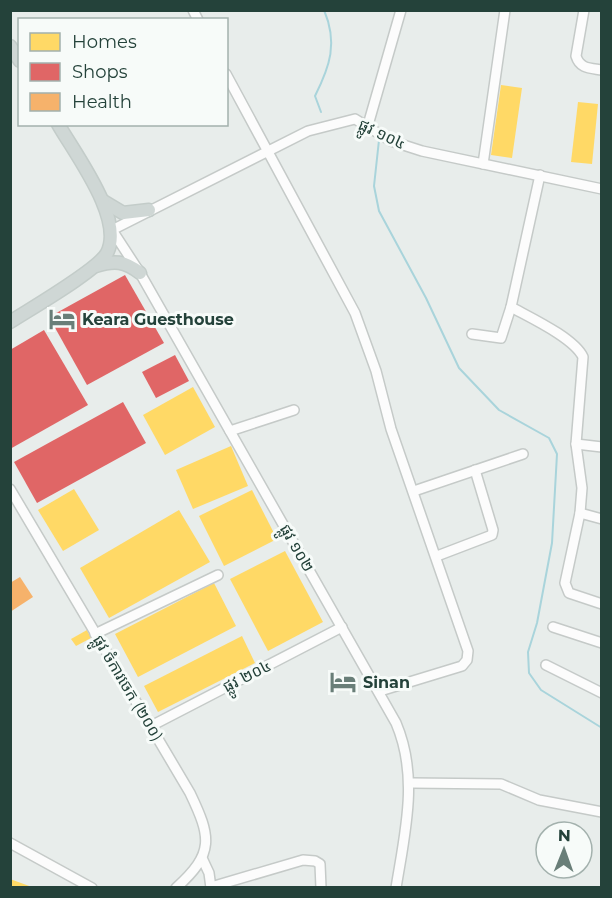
<svg xmlns="http://www.w3.org/2000/svg" width="612" height="898" viewBox="0 0 612 898" font-family="Montserrat,'Noto Sans Khmer',sans-serif">
<rect width="100%" height="100%" fill="#e8edeb"/>
<g fill="#ffd966">
<polygon points="501,85 522,88 512,158 491,155"/>
<polygon points="578,102 598,104 592,164 571,162"/>
<polygon points="193,387 215,427 165,455 143,415"/>
<polygon points="231,446 248,486 193,509 176,470"/>
<polygon points="74,489 99,530 63,551 38,510"/>
<polygon points="252,490 277,539 224,566 199,516"/>
<polygon points="179,510 210,562 109,618 80,568"/>
<polygon points="285,551 323,622 268,651 230,579"/>
<polygon points="214,583 236,626 138,677 115,634"/>
<polygon points="87,630 91,638 76,646 71,639"/>
<polygon points="242,636 255,663 158,712 144,686"/>
<polygon points="10,879 32,887 32,888 10,888"/>
</g>
<g fill="#e06666">
<polygon points="125,275 164,343 87,385 49,317"/>
<polygon points="44,330 88,405 10,449 10,350"/>
<polygon points="175,355 189,381 156,398 142,372"/>
<polygon points="123,402 146,443 37,503 14,462"/>
</g>
<polygon fill="#f6b26b" points="20,577 33,597 10,612 10,583"/>
<g fill="none" stroke-linecap="round" stroke-linejoin="round">
<g stroke="#a9d4db" stroke-width="2">
<path d="M321,112L315,96C330,66 338,43 324,10"/>
<polyline points="379,140 374,186 379,211 426,298 459,368 499,410 549,438 557,454 552,543 537,623 528,652 529,673 541,690 602,728"/>
</g>
<g stroke="#c5cac8" stroke-width="12">
<g id="minor">
<polyline points="193,10 198,20"/>
<path d="M584,10L576,56C580,69 590,68 602,70"/>
<polyline points="226,74 355,313 376,371 391,429 468,651 467,660 462,666 380,691"/>
<polyline points="368,125 401,10"/>
<polyline points="483,164 505,10"/>
<path d="M540,175L511,307C531,318 574,338 583,357L576,444L582,488L580,513L565,583L569,593L602,604"/>
<polyline points="472,334 501,338 511,307"/>
<polyline points="230,431 294,410"/>
<polyline points="576,444 602,447"/>
<path d="M10,489L190,793C211,837 215,853 176,888"/>
<polyline points="414,491 523,454"/>
<polyline points="580,513 602,519"/>
<polyline points="437,556 492,535 493,530 475,470"/>
<polyline points="553,627 602,643"/>
<polyline points="95,634 218,575"/>
<polyline points="546,665 602,693"/>
<polyline points="151,726 342,627"/>
<polyline points="411,783 501,784 539,800 602,812"/>
<polyline points="10,843 92,888"/>
<polyline points="202,858 209,873 211,888"/>
<polyline points="211,887 303,860 315,861 320,864 321,888"/>
<path d="M396,888C405,832 419,777 396,723L140,273L112,230L308,131L355,119L391,141L422,151L602,189"/>
</g>
</g>
<g stroke="#c3ccc9" stroke-width="15">
<g id="major">
<polyline points="10,46 20,61"/>
<polyline points="103,201 123,213 149,210"/>
<path d="M96,266C114,260 125,261 140,273"/>
<path d="M10,322C30,309 98,270 107,253C125,219 75,154 58,124"/>
</g>
</g>
<use href="#minor" stroke="#fcfcfc" stroke-width="9"/>
<use href="#major" stroke="#cfd7d5" stroke-width="12"/>
</g>
<defs>
<g id="hotel-bare" transform="scale(2.07)"><path d="M-6-4.5h1.5V1H6V5H4.5V3h-9V5H-6ZM-4 0a1.8 1.8 0 1 1 3.6 0ZM.5 0V-2.5h3Q6-2.5 6 0Z" fill="#697e78" stroke="#f7fbf9" stroke-width="2.5" paint-order="stroke"/></g>
</defs>
<g fill-rule="evenodd">
<use href="#hotel-bare" x="62" y="319"/>
<use href="#hotel-bare" x="343" y="682"/>
</g>
<g text-anchor="middle" dominant-baseline="central" stroke-width="6" stroke-linejoin="round" paint-order="stroke">
<g font-size="16" fill="#24423a" stroke="#f7fbf9">
<text transform="translate(382 134) rotate(25)">ផ្លូវ ១០៤</text>
<text transform="translate(297 548) rotate(60)">ផ្លូវ ១០២</text>
<text transform="translate(247 676) rotate(-27)">ផ្លូវ ២០៤</text>
<text transform="translate(128 688) rotate(59)">ផ្លូវ ចំការចេក (២០០)</text>
</g>
<g font-size="16" font-weight="bold" fill="#24423a" stroke="#f7fbf9" text-anchor="start">
<text x="82" y="319">Keara Guesthouse</text>
<text x="363" y="682">Sinan</text>
</g>
</g>
<rect width="612" height="898" fill="none" stroke="#24423a" stroke-width="24"/>
<rect x="18" y="18" width="210" height="108" fill="#f7fbf9" stroke="#a3b1ad" stroke-width="1.5"/>
<rect x="30" y="33" width="30" height="18" fill="#ffd966" stroke="#a3b1ad" stroke-width="1.5"/>
<text x="72" y="48" font-size="18" fill="#24423a">Homes</text>
<rect x="30" y="63" width="30" height="18" fill="#e06666" stroke="#a3b1ad" stroke-width="1.5"/>
<text x="72" y="78" font-size="18" fill="#24423a">Shops</text>
<rect x="30" y="93" width="30" height="18" fill="#f6b26b" stroke="#a3b1ad" stroke-width="1.5"/>
<text x="72" y="108" font-size="18" fill="#24423a">Health</text>
<g transform="translate(564 850) rotate(1)"><circle r="28" fill="#f7fbf9" stroke="#a3b1ad" stroke-width="1.5"/>
<path d="M0-4.5L10 22L0 15L-10 22Z" fill="#697e78"/>
<text y="-9" font-size="16" font-weight="bold" text-anchor="middle" fill="#24423a">N</text>
</g>
</svg>
